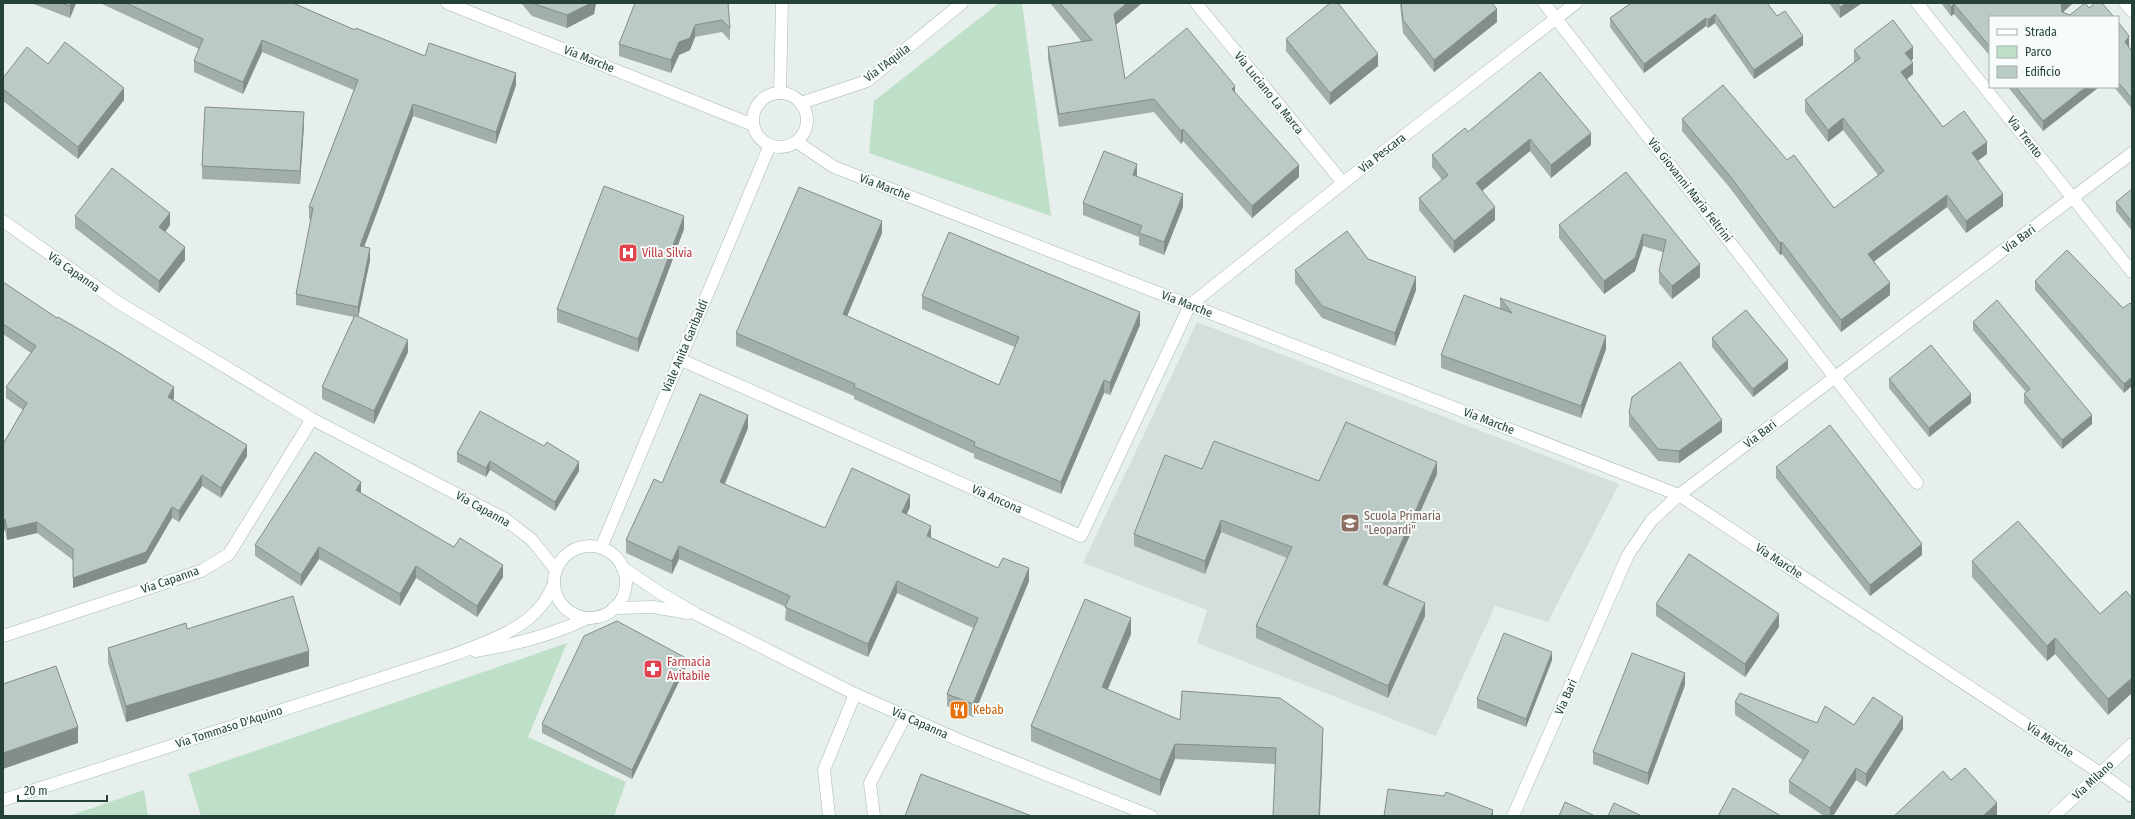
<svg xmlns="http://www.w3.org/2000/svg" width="2135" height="819" viewBox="0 0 2135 819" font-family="'Fira Sans Condensed',sans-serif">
<rect width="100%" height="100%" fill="#e6efeb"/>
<polygon fill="#d4dfda" points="1197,322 1619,484 1548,622 1495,606 1436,736 1197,643 1207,610 1083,563"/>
<g fill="#bfe0c8">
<polygon points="999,3 1022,3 1051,216 869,153 874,101"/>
<polygon points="567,643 528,737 626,782 614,816 201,816 188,774"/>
<polygon points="144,790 148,816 69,816"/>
</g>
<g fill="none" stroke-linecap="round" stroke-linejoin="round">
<g stroke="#a8b8b2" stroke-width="13">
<g id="minor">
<polyline points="447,3 753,125"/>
<polyline points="1196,3 1343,183"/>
<polyline points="1544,3 1917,483"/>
<polyline points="1917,3 2132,272"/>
<polyline points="2125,3 2132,11"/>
<polyline points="780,93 782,3"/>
<circle cx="780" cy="120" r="27"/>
<polyline points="801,103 867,81 962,3"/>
<polyline points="797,142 834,167 1679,495 2100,773 2132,796"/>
<polyline points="679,359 1081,536 1190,305 1343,183 1576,3"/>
<polyline points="601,548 770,145"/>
<polyline points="3,636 201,571 229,554 312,419"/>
<polyline points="829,816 824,770 855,694"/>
<polyline points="874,816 870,783 905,717"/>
<polyline points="1513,816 1628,555 1651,521 1679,495 2132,153"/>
<polyline points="2054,816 2132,744"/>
</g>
</g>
<g stroke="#a8b8b2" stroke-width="13">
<polyline id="tertiary" points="3,221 119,303 312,419 505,519 532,540 556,570"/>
</g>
<g stroke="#a4bbb3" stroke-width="13">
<g id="secondary">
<circle cx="590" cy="582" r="36"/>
<polyline points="622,567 657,591 696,614 855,694 959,740 1151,816"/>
<polyline points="614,608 653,607 688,613"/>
<path d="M475,651C514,645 552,635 588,618"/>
<path d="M3,800L456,654C485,642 520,632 541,606C547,600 550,591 554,584"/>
</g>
</g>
<use href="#minor" stroke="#fff" stroke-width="12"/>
<use href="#tertiary" stroke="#fff" stroke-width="12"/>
<use href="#secondary" stroke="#fff" stroke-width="12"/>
</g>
<g fill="#a1aea9">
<polygon points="31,3 76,3 70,18"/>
<polygon points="100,3 293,3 355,30 425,56 516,85 496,144 413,116 364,247 370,260 358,317 408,352 374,424 322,399 322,387 354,317 296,305 296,294 311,219 309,219 309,207 354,90 262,52 243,94 194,72 194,61 199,49"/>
<polygon points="521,3 596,3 594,14 567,28 532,16"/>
<polygon points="728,3 730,28 730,41 722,32 695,37 690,50 679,55 671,73 619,56 619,44"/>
<polygon points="1050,3 1142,3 1116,25 1125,79 1235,93 1299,177 1252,218 1183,141 1181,144 1154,112 1059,127 1048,59 1048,47 1082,42"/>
<polygon points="1400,3 1492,3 1497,22 1434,72 1403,33"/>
<polygon points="1631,3 1777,16 1803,45 1754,79 1715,23 1708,28 1706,26 1644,73 1610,27 1610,18"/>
<polygon points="1829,3 1862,3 1840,18"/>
<polygon points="1941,3 2073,3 2063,12 2070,15 2089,8 2114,17 1990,17 1990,56 1954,14 1951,16"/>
<polygon points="2118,22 2129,46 2129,47 2132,51 2132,109 2114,87 2118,87"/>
<polygon points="1286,39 1378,66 1330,105 1286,51"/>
<polygon points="1854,50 1913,59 1911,60 1913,74 1907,79 1943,127 1987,154 1978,160 2003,206 1966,233 1947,207 1874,261 1890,295 1841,332 1782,254 1780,255 1730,188 1682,131 1682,119 1787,160 1834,208 1878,175 1843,130 1828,142 1805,112 1805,100 1854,62"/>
<polygon points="48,64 124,100 78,159 3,101 3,78"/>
<polygon points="2008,87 2099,87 2043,131"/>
<polygon points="304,124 300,184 202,179 202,166"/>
<polygon points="1468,132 1591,145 1551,178 1530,151 1482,191 1495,220 1454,253 1419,210 1419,198 1442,180 1432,167 1432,155"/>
<polygon points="1626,172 1700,277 1672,299 1659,283 1659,271 1663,252 1643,246 1635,271 1604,294 1559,238 1559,225"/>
<polygon points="1137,176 1183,207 1164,255 1139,245 1139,237 1083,215 1083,203"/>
<polygon points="2132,189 2132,231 2116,211 2116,202"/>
<polygon points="75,216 170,225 165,232 185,260 159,293 75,228"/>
<polygon points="684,229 638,352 557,322 557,309"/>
<polygon points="882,233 847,316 999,385 1015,347 922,309 922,296 1140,325 1110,395 1104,393 1061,494 974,458 974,454 854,399 854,396 736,346 736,333"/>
<polygon points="1368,259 1416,290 1395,346 1322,318 1295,283 1295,270"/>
<polygon points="2035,281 2123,308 2132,305 2124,393 2035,290"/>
<polygon points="3,282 174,398 173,399 247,456 221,498 202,486 179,522 172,518 146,563 73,588 73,560 37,533 7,540 5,530 3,531 3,444 23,410 6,398 6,387 31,353 3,334"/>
<polygon points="1500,298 1606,349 1581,418 1441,368 1441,355 1500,309"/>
<polygon points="1973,322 2092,424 2062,449 2024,403 2024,394 2026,392 1973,330"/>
<polygon points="1712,338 1788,369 1753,397 1712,347"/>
<polygon points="1889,379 1971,403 1929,437 1889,388"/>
<polygon points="1629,413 1722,432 1679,463 1658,461 1629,426"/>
<polygon points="748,428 725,484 825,528 910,507 906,515 931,538 998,568 1029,581 973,717 947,706 947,694 973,628 897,593 868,657 785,620 786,607 679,559 672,574 626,553 626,540 662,483"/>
<polygon points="457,453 579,471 555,511 490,470 486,477 457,462"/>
<polygon points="1776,467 1922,555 1870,596 1776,478"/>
<polygon points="1202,469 1319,481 1437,474 1387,586 1425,616 1388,698 1256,638 1256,626 1287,558 1221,532 1205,574 1134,546 1134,534"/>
<polygon points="361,493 503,577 477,617 416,578 400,606 319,559 301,586 255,556 255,545"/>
<polygon points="1972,561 2100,614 2126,591 2108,715 2055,654 2047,661 1972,577"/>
<polygon points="1656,604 1779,627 1745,677 1656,616"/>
<polygon points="1131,634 1107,690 1180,720 1323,744 1276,764 1175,759 1160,796 1031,741 1031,726"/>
<polygon points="108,648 309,666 126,722 108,663"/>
<polygon points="1552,660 1526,727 1477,708 1477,699"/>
<polygon points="686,667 632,779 542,733 542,724"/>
<polygon points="1685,685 1648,785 1593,764 1593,752"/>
<polygon points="1735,702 1817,723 1903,729 1866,787 1856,780 1833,816 1824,816 1789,793 1789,781 1803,760 1735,715"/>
</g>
<g fill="#838d89">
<polygon points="71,3 76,3 70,18 70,6"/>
<polygon points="591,3 596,3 594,14 567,28 567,15"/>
<polygon points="1127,3 1142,3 1114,26 1114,14"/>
<polygon points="1847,3 1862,3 1840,18 1840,7"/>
<polygon points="2063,3 2073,3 2061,14 2061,4"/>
<polygon points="1954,4 1954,14 1951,16 1951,7"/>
<polygon points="1497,9 1497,22 1434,72 1434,60"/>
<polygon points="1715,14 1715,23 1708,28 1708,20"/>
<polygon points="1706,18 1706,26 1644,73 1644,64"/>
<polygon points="695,25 695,37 690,50 679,55 671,73 671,60 679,42"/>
<polygon points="1803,36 1803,45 1754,79 1754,70"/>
<polygon points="2129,36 2129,46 2125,52 2125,42"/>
<polygon points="262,40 262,52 243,94 243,82"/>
<polygon points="1913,47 1913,59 1905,65 1905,53"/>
<polygon points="1378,54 1378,66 1330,105 1330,93"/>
<polygon points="1913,63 1913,74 1901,84 1901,72"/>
<polygon points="516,73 516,85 496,144 496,132"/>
<polygon points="1235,86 1235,99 1232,89"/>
<polygon points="2086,87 2099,87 2043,131 2043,121"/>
<polygon points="124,88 124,100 78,159 78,147"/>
<polygon points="413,104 413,116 360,258 360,246"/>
<polygon points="304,112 304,124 300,184 300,171"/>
<polygon points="1843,118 1843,130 1828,142 1828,130"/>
<polygon points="1183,129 1183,141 1181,144 1181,131"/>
<polygon points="1591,133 1591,145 1551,178 1551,165"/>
<polygon points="1530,139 1530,151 1476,196 1476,183"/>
<polygon points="1987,142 1987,154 1972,165 1972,153"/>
<polygon points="1137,164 1137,176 1133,175"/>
<polygon points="1299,165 1299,177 1252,218 1252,206"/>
<polygon points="1183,194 1183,207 1164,255 1164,242"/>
<polygon points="2003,194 2003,206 1966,233 1966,221"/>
<polygon points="1947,195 1947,207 1868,266 1868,254"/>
<polygon points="1495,207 1495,220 1454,253 1454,241"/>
<polygon points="170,213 170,225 159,240 159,227"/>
<polygon points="684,216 684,229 638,352 638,339"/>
<polygon points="882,221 882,233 843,326 843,314"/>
<polygon points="1643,234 1643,246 1635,271 1604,294 1604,281"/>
<polygon points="1782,242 1782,254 1780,255 1780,243"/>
<polygon points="185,247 185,260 159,293 159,281"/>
<polygon points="370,248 370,260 358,318 358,307"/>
<polygon points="1700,264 1700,277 1672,299 1672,286"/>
<polygon points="1416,277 1416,290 1395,346 1395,333"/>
<polygon points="1890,283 1890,295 1841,332 1841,320"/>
<polygon points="1140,312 1140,325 1110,395 1110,383"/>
<polygon points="1606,336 1606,349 1581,418 1581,406"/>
<polygon points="408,340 408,352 374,424 374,411"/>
<polygon points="1788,360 1788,369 1753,397 1753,389"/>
<polygon points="2132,377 2132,386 2124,393 2124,384"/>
<polygon points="1104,380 1104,393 1061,494 1061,482"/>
<polygon points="174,387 174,398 168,407 168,397"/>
<polygon points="1971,394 1971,403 1929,437 1929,428"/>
<polygon points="748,415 748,428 720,494 720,482"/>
<polygon points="2092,415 2092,424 2062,449 2062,440"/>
<polygon points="1722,420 1722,432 1679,463 1679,451"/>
<polygon points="247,445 247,456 221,498 221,488"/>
<polygon points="490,461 490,470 486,477 486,468"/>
<polygon points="579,462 579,471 555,511 555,502"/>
<polygon points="1437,462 1437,474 1383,596 1383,584"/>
<polygon points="202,475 202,486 179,522 179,511"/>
<polygon points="361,482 361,494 356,490"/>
<polygon points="910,495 910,507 902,525 902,512"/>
<polygon points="172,507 172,518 146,563 73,588 73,578"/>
<polygon points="5,519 5,530 3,531 3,520"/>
<polygon points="1221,520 1221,532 1205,574 1205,561"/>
<polygon points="37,522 37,533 7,540 7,529"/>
<polygon points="931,526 931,538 927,536"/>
<polygon points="1922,544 1922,555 1870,596 1870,585"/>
<polygon points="679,546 679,559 672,574 672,561"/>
<polygon points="319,547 319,559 301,586 301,575"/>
<polygon points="503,565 503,577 477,617 477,606"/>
<polygon points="416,566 416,578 400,606 400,594"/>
<polygon points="1029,568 1029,581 973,717 973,704"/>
<polygon points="897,581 897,593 868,657 868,644"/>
<polygon points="1425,603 1425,616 1388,698 1388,686"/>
<polygon points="1779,614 1779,627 1745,677 1745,664"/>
<polygon points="1131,618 1131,634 1102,703 1102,687"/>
<polygon points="2055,638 2055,654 2047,661 2047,646"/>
<polygon points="309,651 309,666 126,722 126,706"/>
<polygon points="1552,652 1552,660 1526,727 1526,719"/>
<polygon points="686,658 686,667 632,779 632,770"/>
<polygon points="1685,673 1685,685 1648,785 1648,773"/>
<polygon points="2132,678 2132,693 2108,715 2108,699"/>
<polygon points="1903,717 1903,729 1866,787 1866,774"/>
<polygon points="78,727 78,743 3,769 3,753"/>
<polygon points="1323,728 1323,744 1320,816 1319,816"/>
<polygon points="1175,744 1175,759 1160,796 1160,780"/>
<polygon points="1856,768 1856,780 1833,816 1830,816 1830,808"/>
<polygon points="1997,803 1997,816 1983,816"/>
<polygon points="1493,810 1493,816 1491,816"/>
</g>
<g fill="#bbcac4" stroke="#838d89">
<polygon points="61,3 71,3 70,6"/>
<polygon points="126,3 293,3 355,30 356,28 425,56 429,43 516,73 496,132 413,104 360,246 370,248 358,307 296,294 313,208 309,207 358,80 262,40 243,82 194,61 203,39"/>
<polygon points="532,3 591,3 567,15"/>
<polygon points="635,3 728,3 730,28 722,20 695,25 690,38 679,42 671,60 619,44"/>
<polygon points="1060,3 1127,3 1114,14 1125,79 1187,28 1235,86 1232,89 1299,165 1252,206 1183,129 1181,131 1154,99 1059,114 1048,47 1092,40"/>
<polygon points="1330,3 1338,3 1378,54 1330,93 1286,39"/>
<polygon points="1401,3 1492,3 1497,9 1434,60 1403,20"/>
<polygon points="1631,3 1767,3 1777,16 1785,11 1803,36 1754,70 1715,14 1708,20 1706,18 1644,64 1610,18"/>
<polygon points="1837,3 1847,3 1840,7"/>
<polygon points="1948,3 2063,3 2061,4 2062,12 2070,15 2085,3 2089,8 2095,3 2102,3 2114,17 1990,17 1990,47 1954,4 1951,7"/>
<polygon points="1893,20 1913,47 1905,53 1913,63 1901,72 1943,127 1964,111 1987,142 1972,153 2003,194 1966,221 1947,195 1868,254 1890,283 1841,320 1782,242 1780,243 1730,176 1682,119 1723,85 1787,160 1794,155 1834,208 1884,171 1843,118 1828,130 1805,100 1860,58 1854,50"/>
<polygon points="2118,22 2129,36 2125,42 2132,51 2132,99 2118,82"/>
<polygon points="65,42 124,88 78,147 3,89 3,78 27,47 48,64"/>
<polygon points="1540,72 1591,133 1551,165 1530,139 1476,183 1495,207 1454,241 1419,198 1448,175 1432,155 1465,128 1468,132"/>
<polygon points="2016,87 2086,87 2043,121"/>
<polygon points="205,107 304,112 300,171 202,166"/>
<polygon points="1104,151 1137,164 1133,175 1183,194 1164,242 1139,233 1142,226 1083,203"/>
<polygon points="112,168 170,213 159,227 185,247 159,281 75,216"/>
<polygon points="1626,172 1700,264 1672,286 1659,271 1666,240 1643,234 1635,258 1604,281 1559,225"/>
<polygon points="604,186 684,216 638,339 557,309"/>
<polygon points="799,187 882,221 843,314 999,385 1019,337 922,296 949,232 1140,312 1110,383 1104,380 1061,482 974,446 975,442 854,387 855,384 736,333"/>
<polygon points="2132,189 2132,222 2116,202"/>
<polygon points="1347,231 1368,259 1416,277 1395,333 1322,306 1295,270"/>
<polygon points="2067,250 2123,308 2130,303 2132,305 2132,377 2124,384 2035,281"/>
<polygon points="3,282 57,318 58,317 113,349 174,387 168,397 247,445 221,488 202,475 179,511 172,507 146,552 73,578 73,549 37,522 7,529 5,519 3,520 3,444 27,403 6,387 36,346 3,324"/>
<polygon points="1464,295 1512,313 1500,298 1606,336 1581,406 1441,355"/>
<polygon points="1997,300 2092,415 2062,440 2024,394 2030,389 1973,322"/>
<polygon points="1746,310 1788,360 1753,389 1712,338"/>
<polygon points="355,315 408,340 374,411 322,387"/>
<polygon points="1931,345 1971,394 1929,428 1889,379"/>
<polygon points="1680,362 1722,420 1679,451 1658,449 1629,413 1632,397"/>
<polygon points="700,394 748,415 720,482 825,528 852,468 910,495 902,512 931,526 927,536 998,568 1003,558 1029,568 973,704 947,694 978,618 897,581 868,644 785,607 790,596 679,546 672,561 626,540 654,479 662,483"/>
<polygon points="480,411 544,446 547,442 579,462 555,502 490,461 486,468 457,453"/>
<polygon points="1346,422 1437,462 1383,584 1425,603 1388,686 1256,626 1292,547 1221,520 1205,561 1134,534 1165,455 1202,469 1214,441 1319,481"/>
<polygon points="1830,425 1922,544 1870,585 1776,467"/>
<polygon points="315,452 361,482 356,490 454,547 460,538 503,565 477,606 416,566 400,594 319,547 301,575 255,545"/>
<polygon points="2018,521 2100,614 2126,591 2132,598 2132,678 2108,699 2055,638 2047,646 1972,561"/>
<polygon points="1689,554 1779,614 1745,664 1656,604"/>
<polygon points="293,596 309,651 126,706 108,648 186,623 187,629"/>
<polygon points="1085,599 1131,618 1102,687 1180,720 1182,691 1280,698 1323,728 1319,816 1273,816 1276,748 1175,744 1160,780 1031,726"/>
<polygon points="617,621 686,658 632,770 542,724 584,636"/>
<polygon points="1504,633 1552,652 1526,719 1477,699"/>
<polygon points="1632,653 1685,673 1648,773 1593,752"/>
<polygon points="56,666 78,727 3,753 3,684"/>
<polygon points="1740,693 1817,723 1825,706 1854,725 1873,697 1903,717 1866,774 1856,768 1830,808 1789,781 1809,751 1735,702"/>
<polygon points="1965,768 1997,803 1983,816 1894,816 1943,771 1951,780"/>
<polygon points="921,774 1032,816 905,816"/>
<polygon points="1733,788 1781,816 1718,816"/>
<polygon points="1388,789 1444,796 1446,792 1493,810 1491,816 1384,816"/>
<polygon points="1565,802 1595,816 1559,816"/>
<polygon points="1614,803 1642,816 1608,816"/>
</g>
<defs>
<g id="hospital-square" transform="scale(1)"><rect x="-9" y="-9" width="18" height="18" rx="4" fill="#e0444e" stroke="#f7fbf9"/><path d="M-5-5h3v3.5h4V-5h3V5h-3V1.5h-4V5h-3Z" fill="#fff"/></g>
<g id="school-square" transform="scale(1)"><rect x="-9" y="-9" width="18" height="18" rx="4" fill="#8d6e63" stroke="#f7fbf9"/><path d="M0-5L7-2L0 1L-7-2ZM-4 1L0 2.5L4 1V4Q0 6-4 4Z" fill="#fff"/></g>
<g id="pharmacy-square" transform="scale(1)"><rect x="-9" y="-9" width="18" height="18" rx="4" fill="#e0444e" stroke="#f7fbf9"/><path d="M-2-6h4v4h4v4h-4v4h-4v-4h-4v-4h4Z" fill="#fff"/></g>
<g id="restaurant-square" transform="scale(1)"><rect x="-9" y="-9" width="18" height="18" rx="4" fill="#e8710a" stroke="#f7fbf9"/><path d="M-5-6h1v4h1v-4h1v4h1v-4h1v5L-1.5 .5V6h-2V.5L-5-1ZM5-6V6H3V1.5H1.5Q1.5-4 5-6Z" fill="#fff"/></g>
</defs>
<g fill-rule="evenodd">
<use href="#hospital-square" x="628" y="253"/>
<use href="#school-square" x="1350" y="523"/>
<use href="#pharmacy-square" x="653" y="669"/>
<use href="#restaurant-square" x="959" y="710"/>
</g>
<g text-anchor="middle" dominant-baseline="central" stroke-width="4" stroke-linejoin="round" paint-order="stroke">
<g font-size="12" fill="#24423a" stroke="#f7fbf9">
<text transform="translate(589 59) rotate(22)">Via Marche</text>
<text transform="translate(887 63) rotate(-37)">Via l'Aquila</text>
<text transform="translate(1269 93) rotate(51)">Via Luciano La Marca</text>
<text transform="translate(2025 137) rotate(52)">Via Trento</text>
<text transform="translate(1382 153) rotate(-38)">Via Pescara</text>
<text transform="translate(885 187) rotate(21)">Via Marche</text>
<text transform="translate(1690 190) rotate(52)">Via Giovanni Maria Feltrini</text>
<text transform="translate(2019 239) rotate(-37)">Via Bari</text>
<text transform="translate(74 272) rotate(35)">Via Capanna</text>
<text transform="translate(1187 304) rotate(21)">Via Marche</text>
<text transform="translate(685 346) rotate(-67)">Viale Anita Garibaldi</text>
<text transform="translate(1489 421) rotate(21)">Via Marche</text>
<text transform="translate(1760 434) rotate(-37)">Via Bari</text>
<text transform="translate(997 499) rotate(24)">Via Ancona</text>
<text transform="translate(483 509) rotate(29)">Via Capanna</text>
<text transform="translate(1779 561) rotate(33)">Via Marche</text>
<text transform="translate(170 580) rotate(-19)">Via Capanna</text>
<text transform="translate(1566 697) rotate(-66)">Via Bari</text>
<text transform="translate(920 723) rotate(24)">Via Capanna</text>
<text transform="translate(229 727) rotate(-18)">Via Tommaso D'Aquino</text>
<text transform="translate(2050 740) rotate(33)">Via Marche</text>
<text transform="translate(2093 780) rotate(-43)">Via Milano</text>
</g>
<g font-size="12" fill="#be3a42" stroke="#f7fbf9" text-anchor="start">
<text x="642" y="253">Villa Silvia</text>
<text x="667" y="662">Farmacia<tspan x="667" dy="14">Avitabile</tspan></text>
</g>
<g font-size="12" fill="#785e54" stroke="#f7fbf9" text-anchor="start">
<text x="1364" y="516">Scuola Primaria<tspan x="1364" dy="14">"Leopardi"</tspan></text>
</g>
<g font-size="12" fill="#c56008" stroke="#f7fbf9" text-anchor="start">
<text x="973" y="710">Kebab</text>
</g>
</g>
<rect width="2135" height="819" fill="none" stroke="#24423a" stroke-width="8"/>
<rect x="1989" y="16" width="130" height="72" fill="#f7fbf9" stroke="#a3b1ad"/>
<rect x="1997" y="29" width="20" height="6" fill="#ffffff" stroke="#a3b1ad"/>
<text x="2025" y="36" font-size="12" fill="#24423a">Strada</text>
<rect x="1997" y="46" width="20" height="12" fill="#bfe0c8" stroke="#a3b1ad"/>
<text x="2025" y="56" font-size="12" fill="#24423a">Parco</text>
<rect x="1997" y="66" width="20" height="12" fill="#bbcac4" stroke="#a3b1ad"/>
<text x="2025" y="76" font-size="12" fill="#24423a">Edificio</text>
<path d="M18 795v6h89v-6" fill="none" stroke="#24423a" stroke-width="2"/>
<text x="24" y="795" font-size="12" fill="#24423a" stroke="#f7fbf9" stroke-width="3" paint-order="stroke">20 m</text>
</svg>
